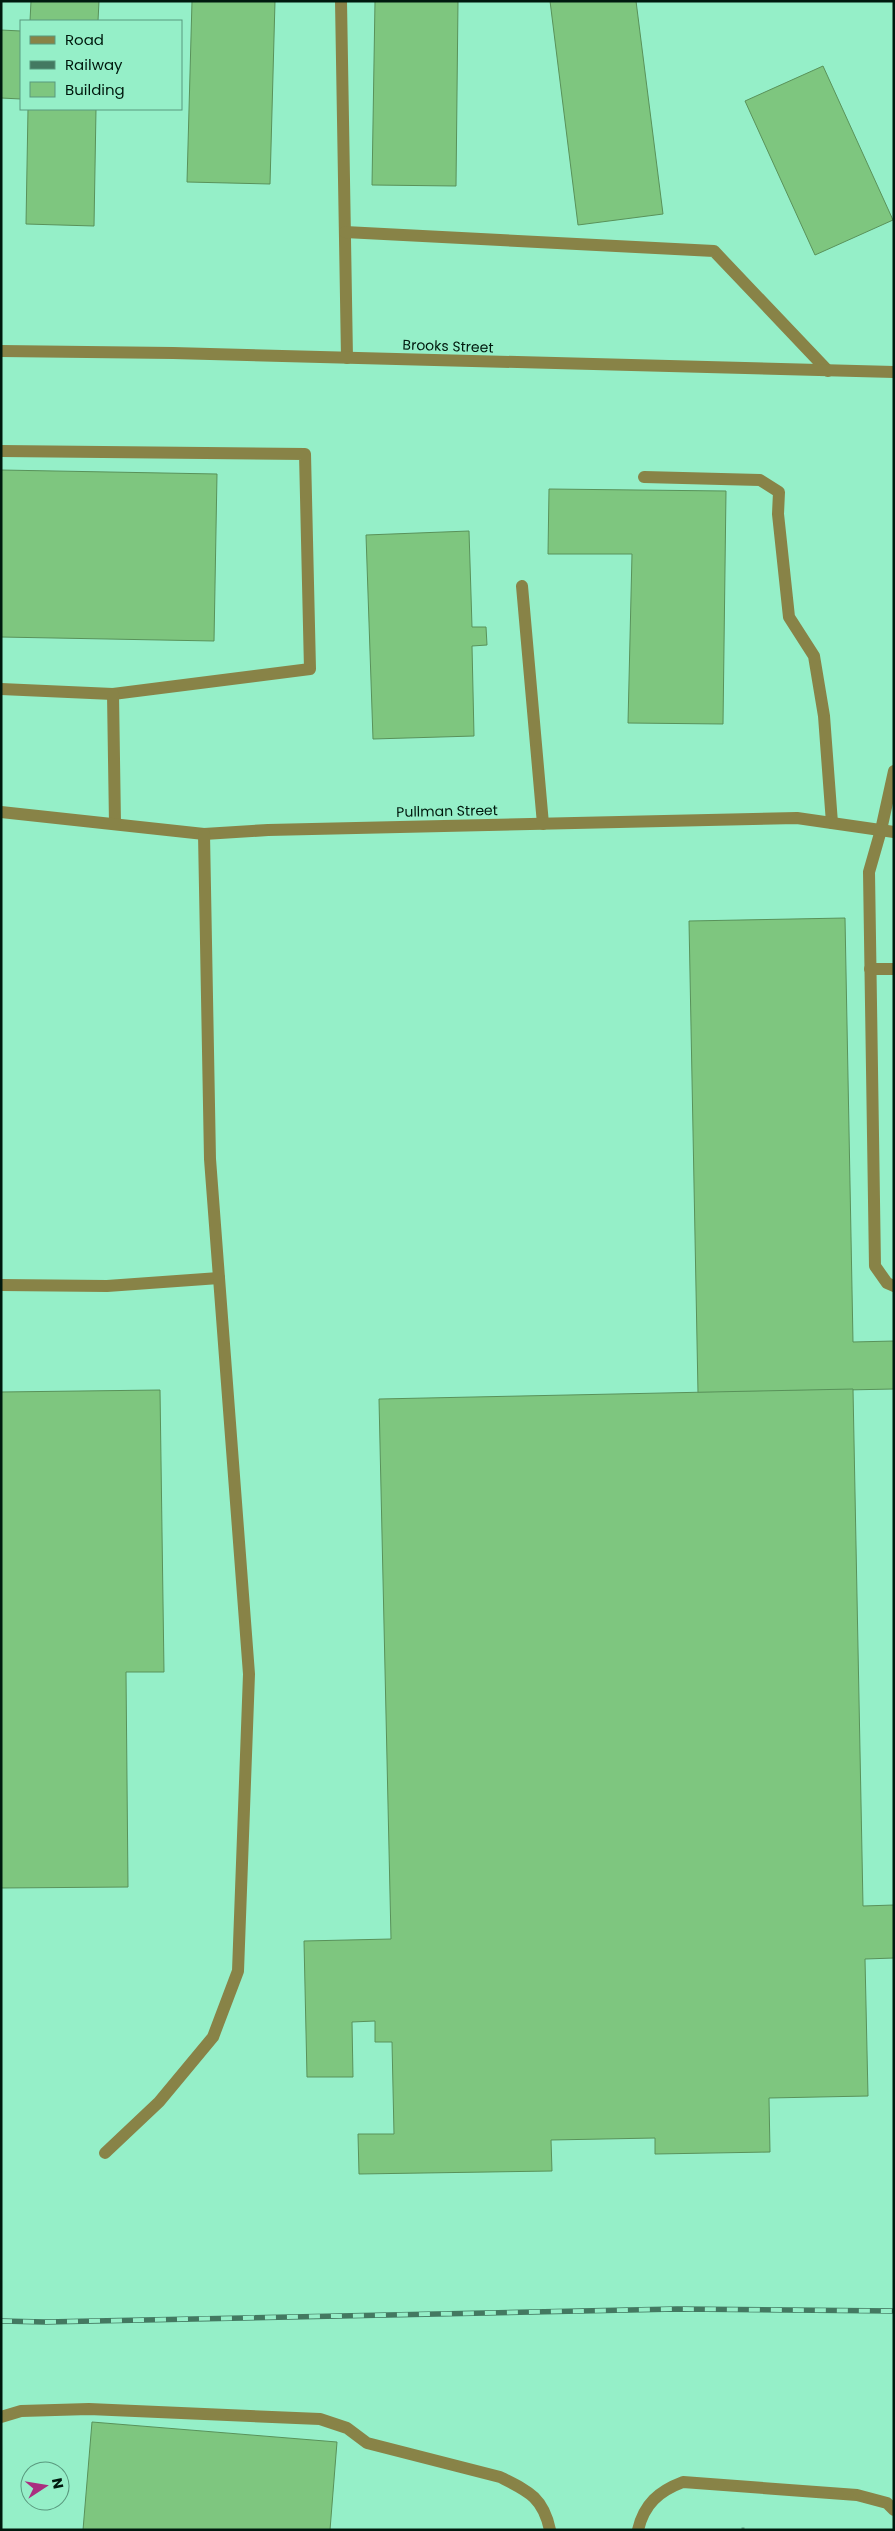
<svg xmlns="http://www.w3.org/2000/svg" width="895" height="2531" viewBox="0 0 895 2531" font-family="Poppins,sans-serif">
<rect width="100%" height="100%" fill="#95efc8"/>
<g fill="#7ec67f" stroke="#59925a">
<polygon points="31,1 99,1 98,21 30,21"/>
<polygon points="192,1 275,1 270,184 187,182"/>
<polygon points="375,1 458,1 456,186 372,185"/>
<polygon points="550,1 636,1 663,214 578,225"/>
<polygon points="1,30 21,31 21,99 1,98"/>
<polygon points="823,66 893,220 815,255 745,101"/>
<polygon points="28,109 96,109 94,226 26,224"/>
<polygon points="1,470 217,474 214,641 1,637"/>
<polygon points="549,489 726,491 723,724 628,723 632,554 548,554"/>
<polygon points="469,531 472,627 486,627 487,645 472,646 474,736 373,739 366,535"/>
<polygon points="845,918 853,1342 894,1341 894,1389 698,1393 689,921"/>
<polygon points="853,1389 863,1906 894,1905 894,1958 865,1959 868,2096 769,2098 770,2152 655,2154 655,2138 551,2140 552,2171 359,2174 358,2134 394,2134 392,2042 375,2042 375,2021 352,2022 353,2077 307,2077 304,1941 391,1939 379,1399"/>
<polygon points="160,1390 164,1672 126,1672 128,1887 1,1888 1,1392"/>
<polygon points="92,2422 337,2442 330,2530 83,2530"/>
</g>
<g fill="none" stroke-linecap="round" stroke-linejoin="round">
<polyline stroke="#61a486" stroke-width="3" stroke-dasharray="2.5 4" stroke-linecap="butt" points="743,2530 743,2527"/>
<g stroke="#888347" stroke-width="12">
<polyline points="341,1 347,358"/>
<polyline points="345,232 714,251 828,371"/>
<polyline points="1,351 173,353 894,372"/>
<polyline points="1,451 305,454 310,669 113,694"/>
<polyline points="644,477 760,480 779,492 778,514 789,617 814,656 824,716 832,823"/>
<polyline points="522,586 543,824"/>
<polyline points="1,689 113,694 115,824"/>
<polyline points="894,771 881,830 869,872 875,1266 887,1283 894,1286"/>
<polyline points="1,812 204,834 268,830 797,818 894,832"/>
<polyline points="870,969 894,969"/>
<polyline points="1,1285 107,1286 219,1278"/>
<polyline points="105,2153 159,2102 213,2037 238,1971 249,1674 210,1159 204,834"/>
<path d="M1,2417L21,2411L89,2409L320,2419L347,2428L367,2443L500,2477C528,2491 543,2497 550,2530"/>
<path d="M638,2530C644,2504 659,2491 683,2482L857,2495L887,2503L894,2510"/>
</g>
<g stroke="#437961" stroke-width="5.5">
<polyline id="rail" points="1,2321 45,2322 677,2309 894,2311"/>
</g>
<use href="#rail" stroke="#95efc8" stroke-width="4" stroke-dasharray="11" stroke-linecap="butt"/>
</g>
<g text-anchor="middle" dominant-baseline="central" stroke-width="4" stroke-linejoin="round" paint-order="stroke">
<g font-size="14" fill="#00190e" stroke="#95efc8">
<text transform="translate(448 346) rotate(2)">Brooks Street</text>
<text transform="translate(447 811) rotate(-1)">Pullman Street</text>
</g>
</g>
<rect width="895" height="2531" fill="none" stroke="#00190e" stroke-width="5"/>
<rect x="20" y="20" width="162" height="90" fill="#95efc8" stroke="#59997e"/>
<rect x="30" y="36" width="25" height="8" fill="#888347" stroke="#59997e"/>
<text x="65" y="45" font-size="15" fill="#00190e">Road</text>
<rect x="30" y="61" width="25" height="8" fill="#437961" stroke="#59997e"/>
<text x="65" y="70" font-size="15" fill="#00190e">Railway</text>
<rect x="30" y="82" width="25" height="15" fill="#7ec67f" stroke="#59997e"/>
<text x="65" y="95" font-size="15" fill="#00190e">Building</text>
<g transform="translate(45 2486) rotate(78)"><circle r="24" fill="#95efc8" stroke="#59997e"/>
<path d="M0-4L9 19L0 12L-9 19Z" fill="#aa2e80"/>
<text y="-8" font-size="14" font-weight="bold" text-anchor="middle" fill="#00190e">N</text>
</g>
</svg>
